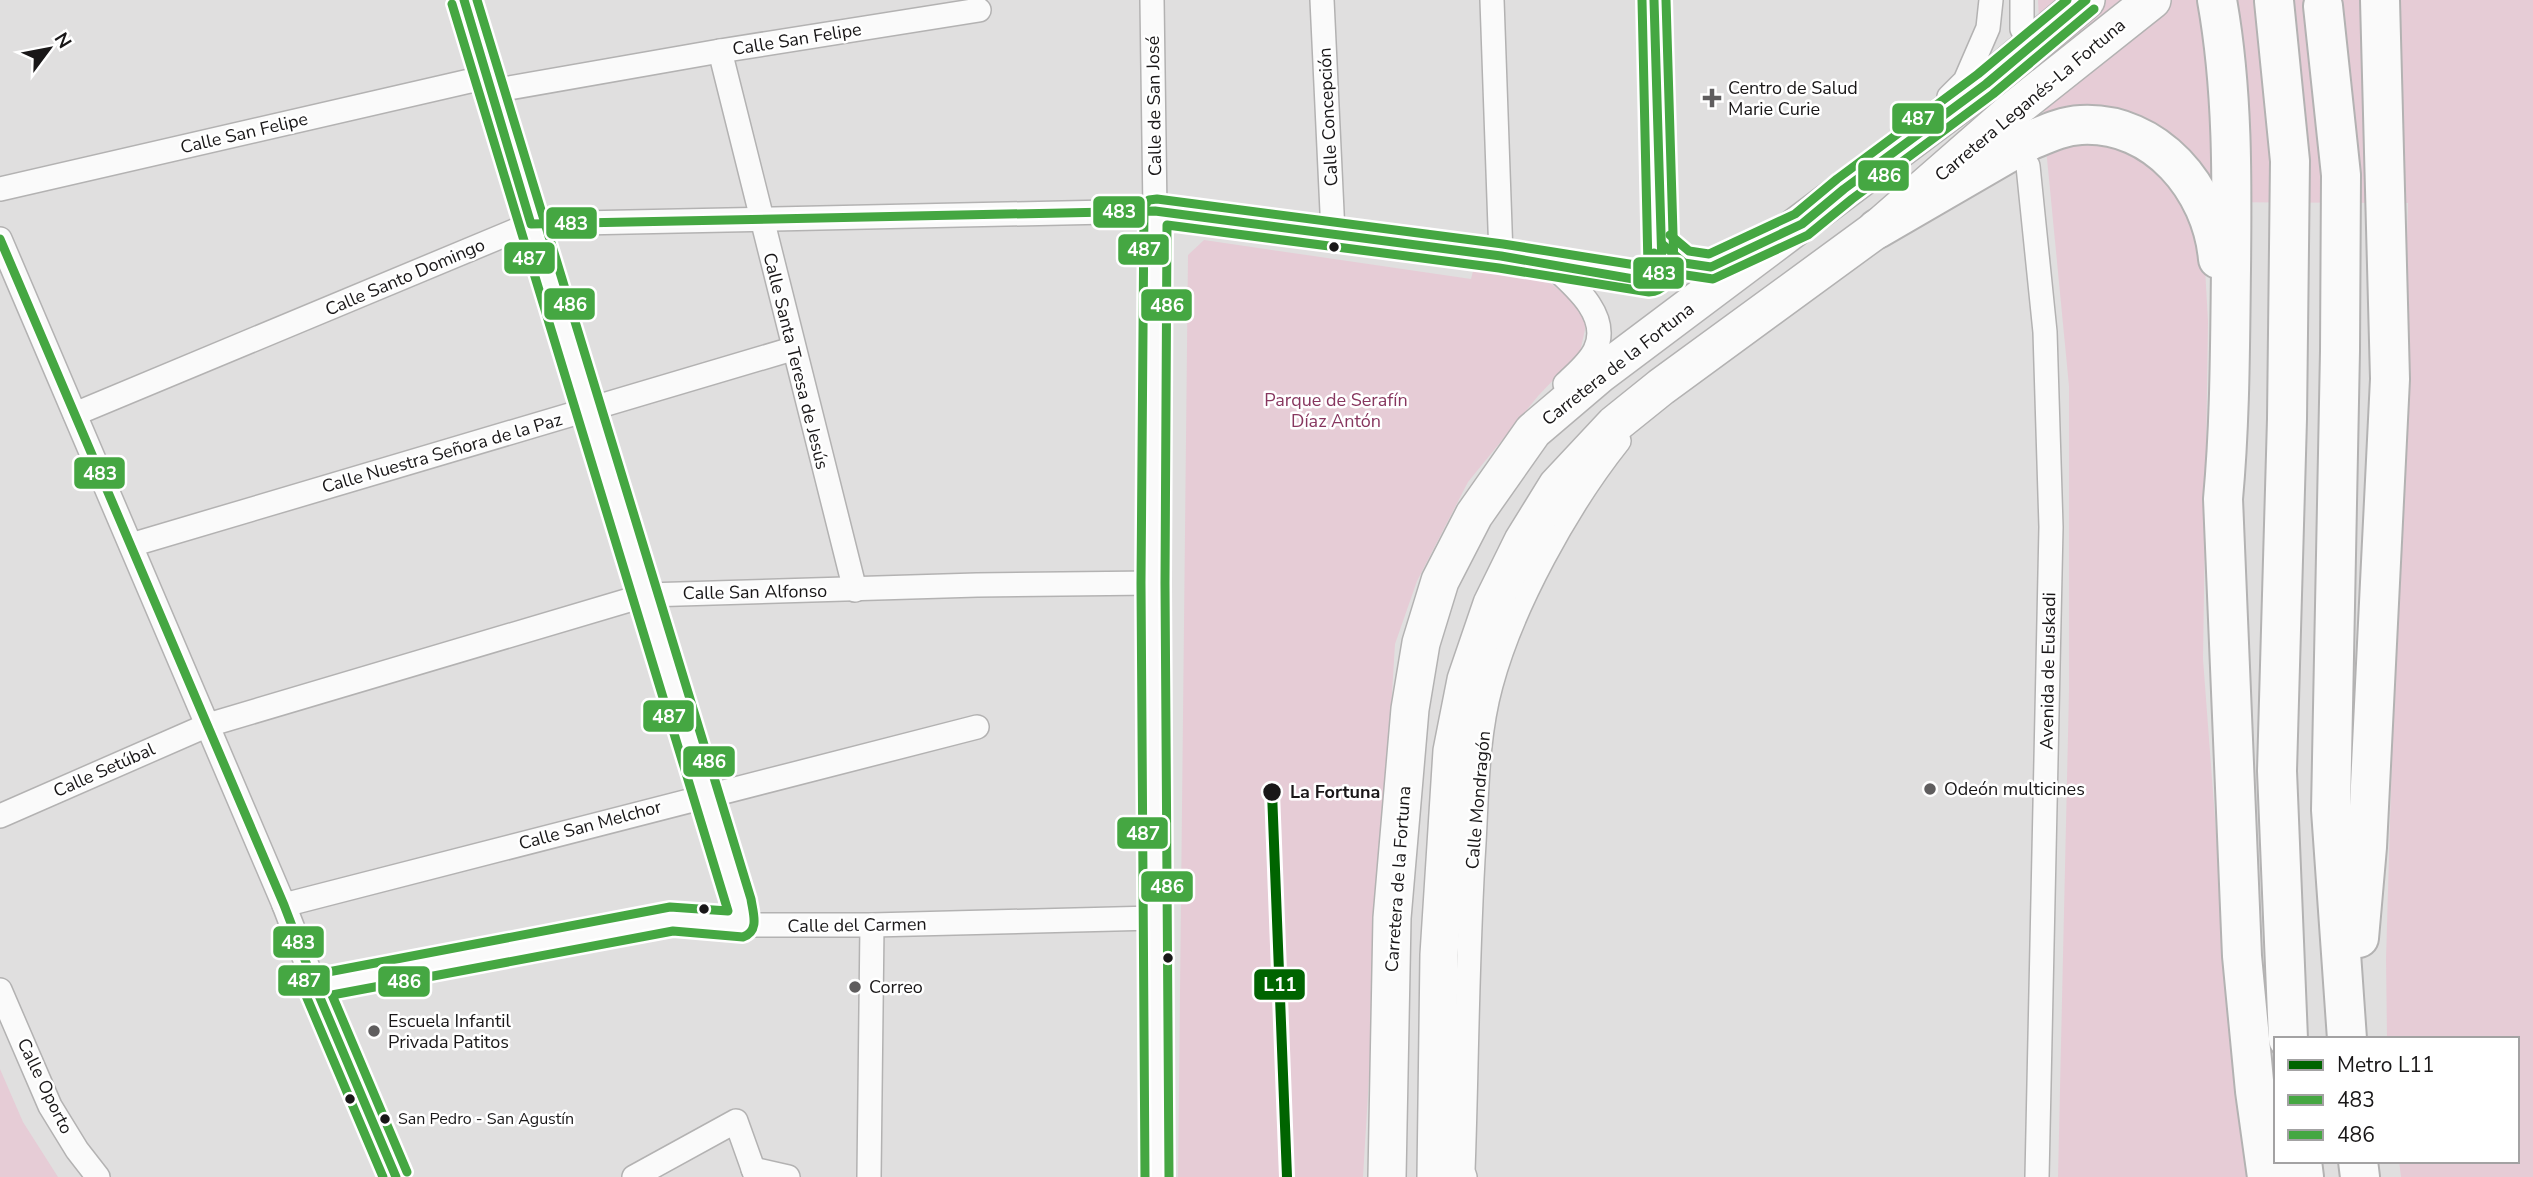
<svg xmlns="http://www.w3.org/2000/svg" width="2533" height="1177" viewBox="0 0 2533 1177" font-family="'Nunito Sans',sans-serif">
<rect width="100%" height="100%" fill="#e0dfdf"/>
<g fill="#e6ccd6">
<polygon points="2038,0 2533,0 2533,1177 2401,1177 2399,1161 2517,1161 2517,1039 2387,1039 2386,959 2408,203 2191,202 2204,250 2208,321 2203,659 2222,912 2252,1177 2058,1177 2069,691 2069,386 2046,148"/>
<polygon points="1204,240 1471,279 1475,263 1541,275 1577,305 1586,325 1580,352 1538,396 1468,482 1417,581 1395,644 1363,1177 1178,1177 1188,255"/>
<polygon points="0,1069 23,1122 58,1177 0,1177"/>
</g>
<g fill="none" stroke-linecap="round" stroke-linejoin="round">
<g stroke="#b3b2b2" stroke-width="26">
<g id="minor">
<polyline points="464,0 739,903 742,925"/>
<polyline points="1152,0 1155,211 1153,583 1157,1177"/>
<polyline points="1322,0 1333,233"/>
<polyline points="1492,0 1501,256"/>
<polyline points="2022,0 2022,29"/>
<polyline points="720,51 855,590"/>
<polyline points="492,91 720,51 979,10"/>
<polyline points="1949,97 1965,81 1988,28 1991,0"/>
<polyline points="2028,166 2045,332 2051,527 2037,1177"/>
<polyline points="0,189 487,77"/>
<polyline points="0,239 284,905 315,986 396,1177"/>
<path d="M1662,244C1695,272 1701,272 1739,254"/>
<path d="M1549,263C1571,283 1612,315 1595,350C1589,363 1575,374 1565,384"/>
<polyline points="75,414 531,224 1155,211 1501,256 1651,280 1657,277 1662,266 1654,0"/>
<polyline points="131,545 792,349"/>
<polyline points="0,816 208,725 646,595 977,585 1153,583"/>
<polyline points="284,905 977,727"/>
<polyline points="315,986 672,919 742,925 872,925 1154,918"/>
<polyline points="0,990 50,1106 77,1150 98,1177"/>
<polyline points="753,1169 788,1177"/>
<polyline points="634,1177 736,1121 756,1177"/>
<polyline points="869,1177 872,925"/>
<path d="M1465,1177L1463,1171C1467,1062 1467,952 1474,843C1477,790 1477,736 1491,685C1512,606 1568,505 1619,441"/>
</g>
</g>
<g stroke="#b3b2b2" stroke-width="40">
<g id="primary">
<polyline points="1387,1177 1392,918 1410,709 1421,643 1440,581 1474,515 1533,431 1600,374 1986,84 2086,0"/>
<polyline points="1436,1177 1439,955 1452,751 1466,680 1492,604 1523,541 1557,486 1615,424 1661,387 1877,229 2011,112 2152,0"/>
</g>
</g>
<g stroke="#b3b2b2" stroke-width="42">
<g id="motorway">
<path d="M2217,0C2233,89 2232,180 2231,270C2230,347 2230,423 2223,499L2242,956L2255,1091L2267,1177"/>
<polyline points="2274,1 2290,161 2287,419 2277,771 2288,1039"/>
<polyline points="2323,6 2341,175 2340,351 2331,810 2347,1039"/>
<path d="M1877,229L2029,141C2046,134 2062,126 2081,125C2156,121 2212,189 2218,259"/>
<polyline points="2359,938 2367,847 2390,379 2380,0"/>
<polyline points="2302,1161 2304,1177"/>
<polyline points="2358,1161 2360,1177"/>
</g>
</g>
<use href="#minor" stroke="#fafafa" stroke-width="23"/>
<use href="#primary" stroke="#fafafa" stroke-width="37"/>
<use href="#motorway" stroke="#fafafa" stroke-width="38"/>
<g stroke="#fff" stroke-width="14">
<g id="bus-1">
<polyline points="464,0 531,224 1155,211 1501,256 1645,281 1657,277 1662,266 1654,0"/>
<polyline points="0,239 284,905 315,986 396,1177"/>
<polyline points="1662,244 1684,263 1711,267 1802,224 1844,189 1986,84 2086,0"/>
</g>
</g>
<g stroke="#fff" stroke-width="14">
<g id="bus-2">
<polyline points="1654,253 1679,274 1713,279 1808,235 1852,199 1993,94 2094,9"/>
<path d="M407,1172L332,995L673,931L743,937C760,931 753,913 751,899L477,0"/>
<path d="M1169,1177L1165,583L1167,225L1499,268L1649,292C1664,291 1670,280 1674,267L1666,0"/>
</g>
</g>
<g stroke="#fff" stroke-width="14">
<g id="bus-3">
<polyline points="1670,235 1689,251 1709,254 1795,214 1837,179 1978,74 2067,0"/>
<polyline points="383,1177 304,991 303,982 307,976 670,907 728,911 452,4"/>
<polyline points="1145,1177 1141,583 1144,206 1149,200 1157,199 1503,244 1648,267 1642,0"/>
</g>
</g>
<use href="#bus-1" stroke="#45a742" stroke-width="9"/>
<use href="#bus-2" stroke="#45a742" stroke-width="9"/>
<use href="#bus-3" stroke="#45a742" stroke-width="9"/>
<g stroke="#fff" stroke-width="16">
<polyline id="metro-1" points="1272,792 1287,1177"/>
</g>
<use href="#metro-1" stroke="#006400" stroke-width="10"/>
</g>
<g fill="#5f5d5e" stroke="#fff" stroke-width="2.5">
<path d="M1708.5 87.5h7v7h7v7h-7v7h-7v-7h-7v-7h7z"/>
<circle cx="1930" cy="789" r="7"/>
<circle cx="855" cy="987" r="7"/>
<circle cx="374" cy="1031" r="7"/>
</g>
<g fill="#191718" stroke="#fff" stroke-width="2.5">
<circle cx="1334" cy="247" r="6"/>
<circle cx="1272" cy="792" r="10"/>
<circle cx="704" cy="909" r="6"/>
<circle cx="1168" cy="958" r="6"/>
<circle cx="350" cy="1099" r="6"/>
<circle cx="385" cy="1119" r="6"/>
</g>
<g text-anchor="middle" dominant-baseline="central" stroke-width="5" stroke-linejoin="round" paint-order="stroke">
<g font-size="16" fill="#191718" stroke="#fff" text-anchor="start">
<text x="398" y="1119">San Pedro - San Agustín</text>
</g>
<g font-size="18" fill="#191718" stroke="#fff">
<text transform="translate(797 39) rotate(-9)">Calle San Felipe</text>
<text transform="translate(2030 100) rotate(-40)">Carretera Leganés-La Fortuna</text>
<text transform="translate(1154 106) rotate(-91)">Calle de San José</text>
<text transform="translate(1328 117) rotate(-93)">Calle Concepción</text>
<text transform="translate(244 133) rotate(-13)">Calle San Felipe</text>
<text transform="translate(405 277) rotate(-23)">Calle Santo Domingo</text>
<text transform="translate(796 361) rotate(76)">Calle Santa Teresa de Jesús</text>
<text transform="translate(1618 364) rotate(-38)">Carretera de la Fortuna</text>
<text transform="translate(442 453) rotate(-16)">Calle Nuestra Señora de la Paz</text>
<text transform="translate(755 592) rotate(-1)">Calle San Alfonso</text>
<text transform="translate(2048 671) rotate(-89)">Avenida de Euskadi</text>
<text transform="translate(104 770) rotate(-24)">Calle Setúbal</text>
<text transform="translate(1478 800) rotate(-85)">Calle Mondragón</text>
<text transform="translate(590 825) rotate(-15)">Calle San Melchor</text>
<text transform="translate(1398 879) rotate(-86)">Carretera de la Fortuna</text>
<text transform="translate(857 925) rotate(-1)">Calle del Carmen</text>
<text transform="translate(45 1086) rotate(64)">Calle Oporto</text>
</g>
<g font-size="18" fill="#191718" stroke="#fff" text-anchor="start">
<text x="1728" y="88">Centro de Salud<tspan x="1728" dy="21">Marie Curie</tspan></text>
<text x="1944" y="789">Odeón multicines</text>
<text x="869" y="987">Correo</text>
<text x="388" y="1021">Escuela Infantil<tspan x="388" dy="21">Privada Patitos</tspan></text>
</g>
<g font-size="18" fill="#87375f" stroke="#fff">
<text x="1336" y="400">Parque de Serafín<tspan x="1336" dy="21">Díaz Antón</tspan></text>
</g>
<g font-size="18" font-weight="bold" fill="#191718" stroke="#fff" text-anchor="start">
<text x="1290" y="792">La Fortuna</text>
</g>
</g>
<g stroke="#fff" stroke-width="2.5">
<rect x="1891" y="102" width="54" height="33" rx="7" fill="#45a742"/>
<rect x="1857" y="159" width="53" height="33" rx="7" fill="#45a742"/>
<rect x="1092" y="195" width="54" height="34" rx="7" fill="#45a742"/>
<rect x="545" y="206" width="53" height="34" rx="7" fill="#45a742"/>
<rect x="1117" y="233" width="53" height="33" rx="7" fill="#45a742"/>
<rect x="503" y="241" width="53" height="34" rx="7" fill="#45a742"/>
<rect x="1632" y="256" width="53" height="34" rx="7" fill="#45a742"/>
<rect x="543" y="287" width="53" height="34" rx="7" fill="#45a742"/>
<rect x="1140" y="288" width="53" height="34" rx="7" fill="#45a742"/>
<rect x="73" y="456" width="53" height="34" rx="7" fill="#45a742"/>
<rect x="642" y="699" width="53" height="34" rx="7" fill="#45a742"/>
<rect x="682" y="745" width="54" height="33" rx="7" fill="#45a742"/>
<rect x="1116" y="816" width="53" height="34" rx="7" fill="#45a742"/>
<rect x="1140" y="870" width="54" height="33" rx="7" fill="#45a742"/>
<rect x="272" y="925" width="53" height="34" rx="7" fill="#45a742"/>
<rect x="277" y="964" width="54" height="33" rx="7" fill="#45a742"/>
<rect x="377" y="965" width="54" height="33" rx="7" fill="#45a742"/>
<rect x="1253" y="968" width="53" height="33" rx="7" fill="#006400"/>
</g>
<g font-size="19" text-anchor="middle" font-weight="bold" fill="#fff">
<text x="1918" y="125">487</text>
<text x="1884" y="182">486</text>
<text x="1119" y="218">483</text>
<text x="571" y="230">483</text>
<text x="1144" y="256">487</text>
<text x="529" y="265">487</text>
<text x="1659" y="280">483</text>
<text x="570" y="311">486</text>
<text x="1167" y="312">486</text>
<text x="100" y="480">483</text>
<text x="669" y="723">487</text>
<text x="709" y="768">486</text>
<text x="1143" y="840">487</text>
<text x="1167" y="893">486</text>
<text x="298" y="949">483</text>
<text x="304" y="987">487</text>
<text x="404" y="988">486</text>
<text x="1280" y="991">L11</text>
</g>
<rect x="2274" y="1037" width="245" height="126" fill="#ffffff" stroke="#a3a2a3" stroke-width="2"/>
<rect x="2288" y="1060" width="35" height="10" fill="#006400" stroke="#a3a2a3" stroke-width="2"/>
<text x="2337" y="1072" font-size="21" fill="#191718">Metro L11</text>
<rect x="2288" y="1095" width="35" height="10" fill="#45a742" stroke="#a3a2a3" stroke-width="2"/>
<text x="2337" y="1107" font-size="21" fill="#191718">483</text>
<rect x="2288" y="1130" width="35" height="10" fill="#45a742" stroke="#a3a2a3" stroke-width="2"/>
<text x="2337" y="1142" font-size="21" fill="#191718">486</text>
<g transform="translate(49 49) rotate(58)" stroke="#ffffff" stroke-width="5" paint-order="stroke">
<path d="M0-5L12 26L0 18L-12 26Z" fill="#191718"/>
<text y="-10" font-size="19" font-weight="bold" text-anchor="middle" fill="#191718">N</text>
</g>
</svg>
